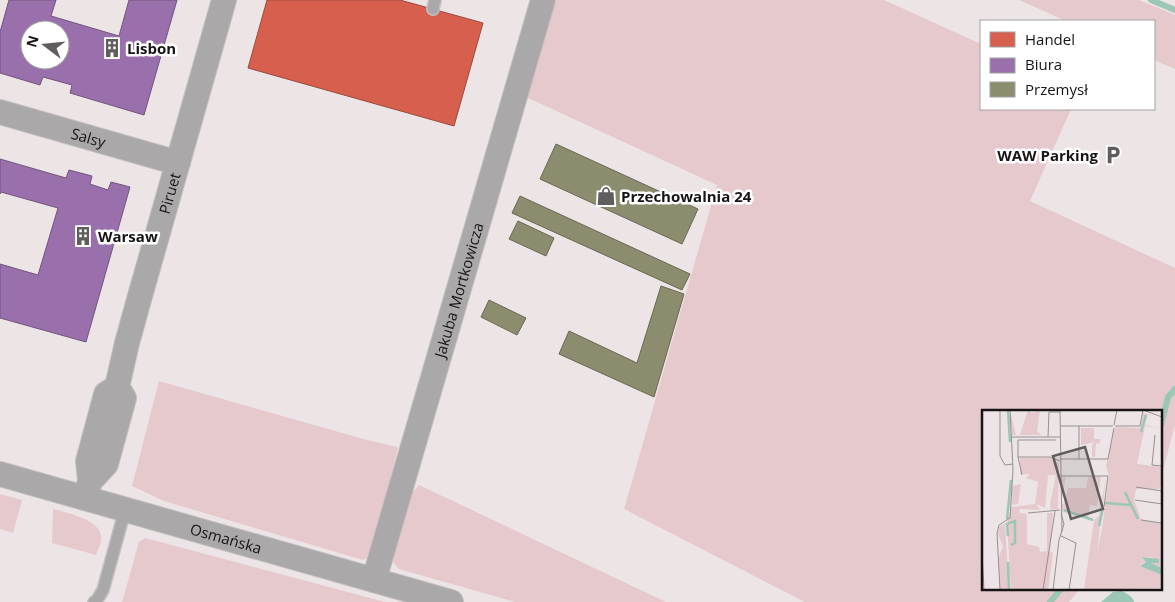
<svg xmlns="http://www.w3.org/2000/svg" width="1175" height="602" viewBox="0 0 1175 602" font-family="'Open Sans',sans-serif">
<rect width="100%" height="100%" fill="#ece4e5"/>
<g fill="#e6c9cc">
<polygon points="554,0 884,0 981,44 981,109 1071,109 1030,201 1175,268 1175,424 1161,478 1161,411 984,411 984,588 1081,588 1069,602 805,602 624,509 717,185 526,97"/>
<polygon points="1019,0 1139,0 1175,15 1175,69 1154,60 1154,21 1066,21"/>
<polygon points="159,381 367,440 398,447 390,480 395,481 369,557 363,560 164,501 132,486"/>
<polygon points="419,485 666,602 515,602 399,569 393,562 395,551 412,493"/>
<polygon points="0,494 22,500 13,533 0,529"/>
<path d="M53,509C67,513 99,519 101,536C102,542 98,549 96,555L52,543Z"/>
<polygon points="145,538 385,602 122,602 139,542"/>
</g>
<path fill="#9cc7b6" d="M1122,591C1127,594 1133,596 1134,602H1101L1113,592Z"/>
<polygon fill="#d6604d" stroke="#9d493c" points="267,0 400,0 483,23 454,126 248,68"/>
<g fill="#9970ab" stroke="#72547e" fill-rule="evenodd">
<path d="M9,0H56L51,16L119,36L129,0H177L144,115L70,93L72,85L43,77L40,85L0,73V32ZM30,30H60V60H30Z"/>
<polygon points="0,159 66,178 69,170 92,176 90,184 108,190 111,182 130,187 86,342 0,318 0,264 38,275 58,208 1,192 0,194"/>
</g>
<g fill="#8c8c6e" stroke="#696853">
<polygon points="556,144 698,209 682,244 540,179"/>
<polygon points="520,196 690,274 682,290 512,213"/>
<polygon points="518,221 554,238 546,256 509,239"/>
<polygon points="661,286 684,294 654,397 559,354 569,331 637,363"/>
<polygon points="489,300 526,318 517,335 481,317"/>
</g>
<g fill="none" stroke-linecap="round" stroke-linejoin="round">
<g stroke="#9cc7b6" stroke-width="6">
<polyline points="1151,0 1175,10"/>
<polyline points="1161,425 1168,397 1175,389"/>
<polyline points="1050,602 1062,588"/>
</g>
<g stroke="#c5bfc0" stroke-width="14">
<g id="lane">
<polyline points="433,9 435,0"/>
<polyline points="94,602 97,600 103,590 125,510"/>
</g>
</g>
<g stroke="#c5bfc0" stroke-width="26">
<g id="street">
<path id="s1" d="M0,112L178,163"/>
<path id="s2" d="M0,474L451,602"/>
<polyline points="90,481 106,464 124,398 117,387"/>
<path id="s3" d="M85,498L90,481L88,461L106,394L117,387L127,343L140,296L224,0"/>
<path id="s4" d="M374,580L543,0"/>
</g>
</g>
<use href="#lane" stroke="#aaa8a9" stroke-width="11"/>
<use href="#street" stroke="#aaa8a9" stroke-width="24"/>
</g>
<defs>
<g id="building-bare" transform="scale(1.5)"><path d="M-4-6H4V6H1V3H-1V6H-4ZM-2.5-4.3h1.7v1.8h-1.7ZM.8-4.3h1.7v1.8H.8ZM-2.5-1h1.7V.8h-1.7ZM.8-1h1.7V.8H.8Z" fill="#625d5d" stroke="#fff" stroke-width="2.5" paint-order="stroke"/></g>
<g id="parking-bare" transform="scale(1.5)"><path d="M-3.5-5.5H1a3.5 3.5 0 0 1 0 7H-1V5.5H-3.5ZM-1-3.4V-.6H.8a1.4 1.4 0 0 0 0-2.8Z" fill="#625d5d" stroke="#fff" stroke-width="2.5" paint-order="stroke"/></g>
<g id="shop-bare" transform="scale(1.5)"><path d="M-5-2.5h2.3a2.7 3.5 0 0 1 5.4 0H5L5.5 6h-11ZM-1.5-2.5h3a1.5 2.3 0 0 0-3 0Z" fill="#625d5d" stroke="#fff" stroke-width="2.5" paint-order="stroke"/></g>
</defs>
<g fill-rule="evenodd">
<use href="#building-bare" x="112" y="48"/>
<use href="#parking-bare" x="1113" y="155"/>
<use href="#shop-bare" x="606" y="196"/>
<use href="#building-bare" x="83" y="236"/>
</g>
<g text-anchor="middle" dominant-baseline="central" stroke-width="5" stroke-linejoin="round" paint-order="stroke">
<g font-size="15" font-weight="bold" fill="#181414" stroke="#fff" text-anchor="start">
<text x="127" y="48">Lisbon</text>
<text x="1098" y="155" text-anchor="end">WAW Parking</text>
<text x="621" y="196">Przechowalnia 24</text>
<text x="98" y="236">Warsaw</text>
</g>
<g font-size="15" fill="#181414" stroke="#fff">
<text stroke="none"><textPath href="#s1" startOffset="92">Salsy</textPath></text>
<text stroke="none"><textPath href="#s3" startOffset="321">Piruet</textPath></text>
<text stroke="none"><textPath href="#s4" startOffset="302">Jakuba Mortkowicza</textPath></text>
<text stroke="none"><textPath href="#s2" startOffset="235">Osmańska</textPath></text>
</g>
</g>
<g transform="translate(982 410)">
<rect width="180" height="180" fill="#ece4e5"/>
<path d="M28,0L34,25H38L46,0L50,3L58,0L55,21L59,25H30ZM161,3L173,6L165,5L163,15L179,18L180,13V18L163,16L155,54L180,57V73L177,79H154L152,90L159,109L180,114V158L170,154L176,150L168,147H160L164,152L157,155L180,165V178L102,180L112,110L117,106L124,67L115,142L120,119L127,66L124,56L132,20L134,17L158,18ZM99,18H112V29H118V33L114,34L113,47H110V35L113,32L99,35ZM38,48H68L77,53L76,99L69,100L68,94L74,65H66L63,98L54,94L58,100L37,99L38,103L45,104V134L57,137L58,142L65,141V103H71L68,142L71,143L66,180H29L25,113L29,97L53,94L56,72L44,68L48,64H38ZM119,66L115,96L108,95L106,108L111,110L81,102L79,100V67H84L79,93L82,94L86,78H104L106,67ZM39,74L36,94L30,95V76ZM23,113L27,180H18L16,149L21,136L16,124L17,117Z" fill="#e6c9cc"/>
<path d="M160,147L177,149V153H169L180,158V165L158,156L164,152Z" fill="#9cc7b6"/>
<path fill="none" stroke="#9cc7b6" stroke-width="2.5" d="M26,0L28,32M159,22L164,5M143,82L156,109M123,93L148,95M82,100L111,110M25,109L29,70M117,116L121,98M26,126L25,114L33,111V133L29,135M26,152L27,180"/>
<path fill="none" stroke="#979191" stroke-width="1" d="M18,0V46L23,55L31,54M78,0L80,122M161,0L180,7M132,15L135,0M78,16H131M97,16V49M133,16H158L161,0M173,25L170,55L180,56M30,27H78M66,27L67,2H78M74,30H36V47H68L78,51M36,47L40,65M78,49H126L132,18M78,66H126L122,97M154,77L180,81M153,90L180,94M46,103L78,100M159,110L180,113M79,126L94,133L87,180M0,143L2,180M18,180L15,123L17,115L28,108L31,59L28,0M61,180L73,101M71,180L77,130L82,114L79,103"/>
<path fill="#625d5d" fill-opacity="0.15" stroke="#625d5d" stroke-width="2.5" d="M103,37L121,99L89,109L71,46Z"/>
<rect width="180" height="180" fill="none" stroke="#181414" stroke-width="2.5"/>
</g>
<rect x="980" y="20" width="175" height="90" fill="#ffffff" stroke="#a3a1a1"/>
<rect x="990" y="32" width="25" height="15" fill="#d6604d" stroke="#a3a1a1"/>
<text x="1025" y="45" font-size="15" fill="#181414">Handel</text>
<rect x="990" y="58" width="25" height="15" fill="#9970ab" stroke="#a3a1a1"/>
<text x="1025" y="70" font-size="15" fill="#181414">Biura</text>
<rect x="990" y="82" width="25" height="15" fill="#8c8c6e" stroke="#a3a1a1"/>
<text x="1025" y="95" font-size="15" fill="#181414">Przemysł</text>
<g transform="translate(45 45) rotate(286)"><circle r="24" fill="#ffffff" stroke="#a3a1a1"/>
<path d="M0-4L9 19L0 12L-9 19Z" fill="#625d5d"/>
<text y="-8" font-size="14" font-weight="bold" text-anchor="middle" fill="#181414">N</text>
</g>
</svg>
